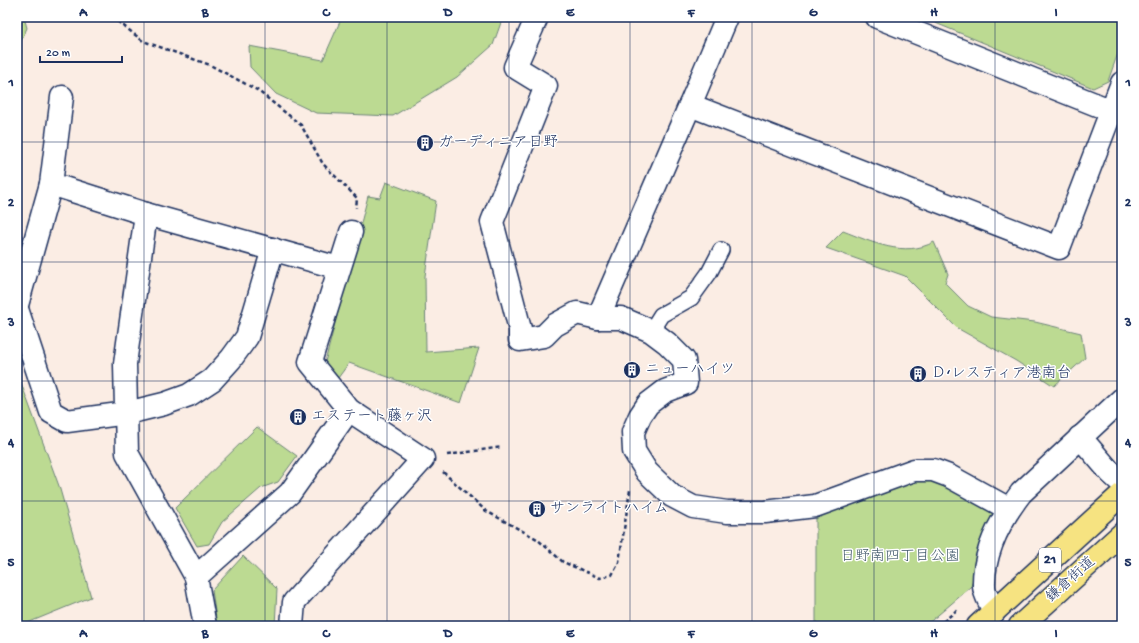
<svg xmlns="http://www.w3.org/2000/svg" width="1139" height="643" viewBox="0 0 1139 643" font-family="'Gochi Hand','Klee One',sans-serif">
<rect width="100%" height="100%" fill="#fbede4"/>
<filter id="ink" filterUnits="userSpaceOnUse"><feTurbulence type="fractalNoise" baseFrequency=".025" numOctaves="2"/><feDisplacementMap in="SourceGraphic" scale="8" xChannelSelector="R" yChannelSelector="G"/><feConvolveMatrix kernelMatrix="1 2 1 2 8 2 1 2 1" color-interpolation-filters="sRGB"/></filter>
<g filter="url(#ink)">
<g fill="#bcda92" stroke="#6c8478">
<polygon points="17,17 24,17 27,28 17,49"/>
<polygon points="342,17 503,17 493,45 457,77 393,116 316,113 276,94 250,67 249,46 323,60"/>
<polygon points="921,17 1122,17 1122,42 1108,81 1093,88"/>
<polygon points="386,182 436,201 425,276 426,352 479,348 461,403 349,363 338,378 325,362 368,196 380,198"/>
<path d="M843,231C872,242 904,258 934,242L948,274L945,283L968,306L991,317L1035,322L1081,333L1085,358L1054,386L1016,361L957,328L905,276L826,248Z"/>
<polygon points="17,372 59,486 91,597 20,626 17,626"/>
<polygon points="257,427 297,456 278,482 261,488 222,522 209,544 197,546 175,508"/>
<polygon points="916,477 932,478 998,507 981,546 971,587 925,626 816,626 816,513"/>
<polygon points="243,556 277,589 275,626 217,626 212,590"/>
</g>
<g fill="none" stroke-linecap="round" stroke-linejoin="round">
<g stroke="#1b2f5e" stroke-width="18">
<polyline id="service" points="651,331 661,315 691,298 709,273 721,250"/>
</g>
<g stroke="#1b2f5e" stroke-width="25">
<g id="minor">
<polyline points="537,17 515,67 546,86 492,222 520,329 520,340 544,336 555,325 577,313 598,318 621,318 651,331 667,343 684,360 686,383 665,391 648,404 640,416 633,432 634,451 647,472 672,496 693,507 727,512 765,512 815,506 914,470 933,470 949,476 1009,509"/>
<polyline points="727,17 690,105 1059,248 1122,83"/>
<polyline points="877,17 1112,111"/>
<polyline points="51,184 146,214 339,268"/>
<polyline points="146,214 125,364 127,453 196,577 205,626"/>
<polyline points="17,305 51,184 62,97"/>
<polyline points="17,309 51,412 67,421 127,413 164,404 189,395 212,380 231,359 247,337 273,249"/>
<polyline points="598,318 690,105"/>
<polyline points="1080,437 1111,473 1122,483"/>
<polyline points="196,577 290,493 349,410"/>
<path d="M994,612C991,604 984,594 984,586C983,552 1001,519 1021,493L1122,399"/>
<polyline points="292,626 294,602 423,459 349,410 310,362 351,232"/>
</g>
</g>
<g stroke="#1b2f5e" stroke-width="25">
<g id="primary">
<polyline points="978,626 1122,494"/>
<polyline points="1020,626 1122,534"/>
</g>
</g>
<g stroke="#1b2f5e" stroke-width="2.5" stroke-dasharray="4 3" stroke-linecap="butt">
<polyline points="112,17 143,41 210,65 257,90 301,125 323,164 357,198 356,208"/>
<polyline points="447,455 502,447"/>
<polyline points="443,472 486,511 537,539 563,562 600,578 612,575 619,562 630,490"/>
<polyline points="938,626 958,609"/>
</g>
<use href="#service" stroke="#fff" stroke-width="15"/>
<use href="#minor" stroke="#fff" stroke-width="22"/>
<use href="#primary" stroke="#f6e381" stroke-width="22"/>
</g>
</g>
<path fill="none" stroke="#1b2f5e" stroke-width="1" stroke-opacity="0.55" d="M144,17V626M265,17V626M387,17V626M509,17V626M630,17V626M752,17V626M874,17V626M995,17V626M17,142H1122M17,262H1122M17,381H1122M17,501H1122"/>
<defs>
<g id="building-disc" transform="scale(0.9)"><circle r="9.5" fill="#1b2f5e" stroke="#fff"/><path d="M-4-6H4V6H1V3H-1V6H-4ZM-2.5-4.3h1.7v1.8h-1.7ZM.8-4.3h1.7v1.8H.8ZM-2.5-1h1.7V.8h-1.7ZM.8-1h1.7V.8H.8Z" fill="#fff"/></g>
</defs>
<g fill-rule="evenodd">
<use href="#building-disc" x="425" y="143"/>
<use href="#building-disc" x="632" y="370"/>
<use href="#building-disc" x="918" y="374"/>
<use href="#building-disc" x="298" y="417"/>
<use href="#building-disc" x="537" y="509"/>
</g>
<g text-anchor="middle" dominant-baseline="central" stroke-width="3" stroke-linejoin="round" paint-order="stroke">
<rect fill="#fff" stroke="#5f6d8e" stroke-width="1" x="1039" y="548" width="22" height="24" rx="3"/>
<g font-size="14" font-weight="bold" fill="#1b2f5e">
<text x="1050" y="560">21</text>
</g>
<g font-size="15" fill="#1b2f5e" stroke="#fff" text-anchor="start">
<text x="438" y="143">ガーディニア日野</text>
<text x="645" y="370">ニューハイツ</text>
<text x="931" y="374">Ｄ‘レスティア港南台</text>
<text x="311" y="417">エステート藤ヶ沢</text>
<text x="550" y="509">サンライトハイム</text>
</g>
<g font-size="15" fill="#435a6b" stroke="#fff">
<text x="900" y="557">日野南四丁目公園</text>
</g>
<g font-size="15" fill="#1b2f5e" stroke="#fff">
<text transform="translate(1071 580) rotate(-42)">鎌倉街道</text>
</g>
</g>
<rect width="1139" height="643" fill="none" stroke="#fff" stroke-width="44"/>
<path d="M40 56v6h82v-6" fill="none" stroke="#1b2f5e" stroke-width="2"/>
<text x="46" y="56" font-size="12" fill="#1b2f5e" stroke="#ffffff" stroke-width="3" paint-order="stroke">20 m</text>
<rect x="22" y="22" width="1095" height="599" fill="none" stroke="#1b2f5e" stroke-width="1.5"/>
<g font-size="13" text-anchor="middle" font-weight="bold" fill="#1b2f5e">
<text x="83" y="16">A</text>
<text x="205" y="16">B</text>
<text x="326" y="16">C</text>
<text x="448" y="16">D</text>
<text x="570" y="16">E</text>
<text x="691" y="16">F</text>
<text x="813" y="16">G</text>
<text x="934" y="16">H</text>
<text x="1056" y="16">I</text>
<text x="11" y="86">1</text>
<text x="1128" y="86">1</text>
<text x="11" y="206">2</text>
<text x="1128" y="206">2</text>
<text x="11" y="326">3</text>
<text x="1128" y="326">3</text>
<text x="11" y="446">4</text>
<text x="1128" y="446">4</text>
<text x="11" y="566">5</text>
<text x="1128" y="566">5</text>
<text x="83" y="637">A</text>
<text x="205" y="637">B</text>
<text x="326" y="637">C</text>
<text x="448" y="637">D</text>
<text x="570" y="637">E</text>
<text x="691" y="637">F</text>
<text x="813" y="637">G</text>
<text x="934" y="637">H</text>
<text x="1056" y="637">I</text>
</g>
</svg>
